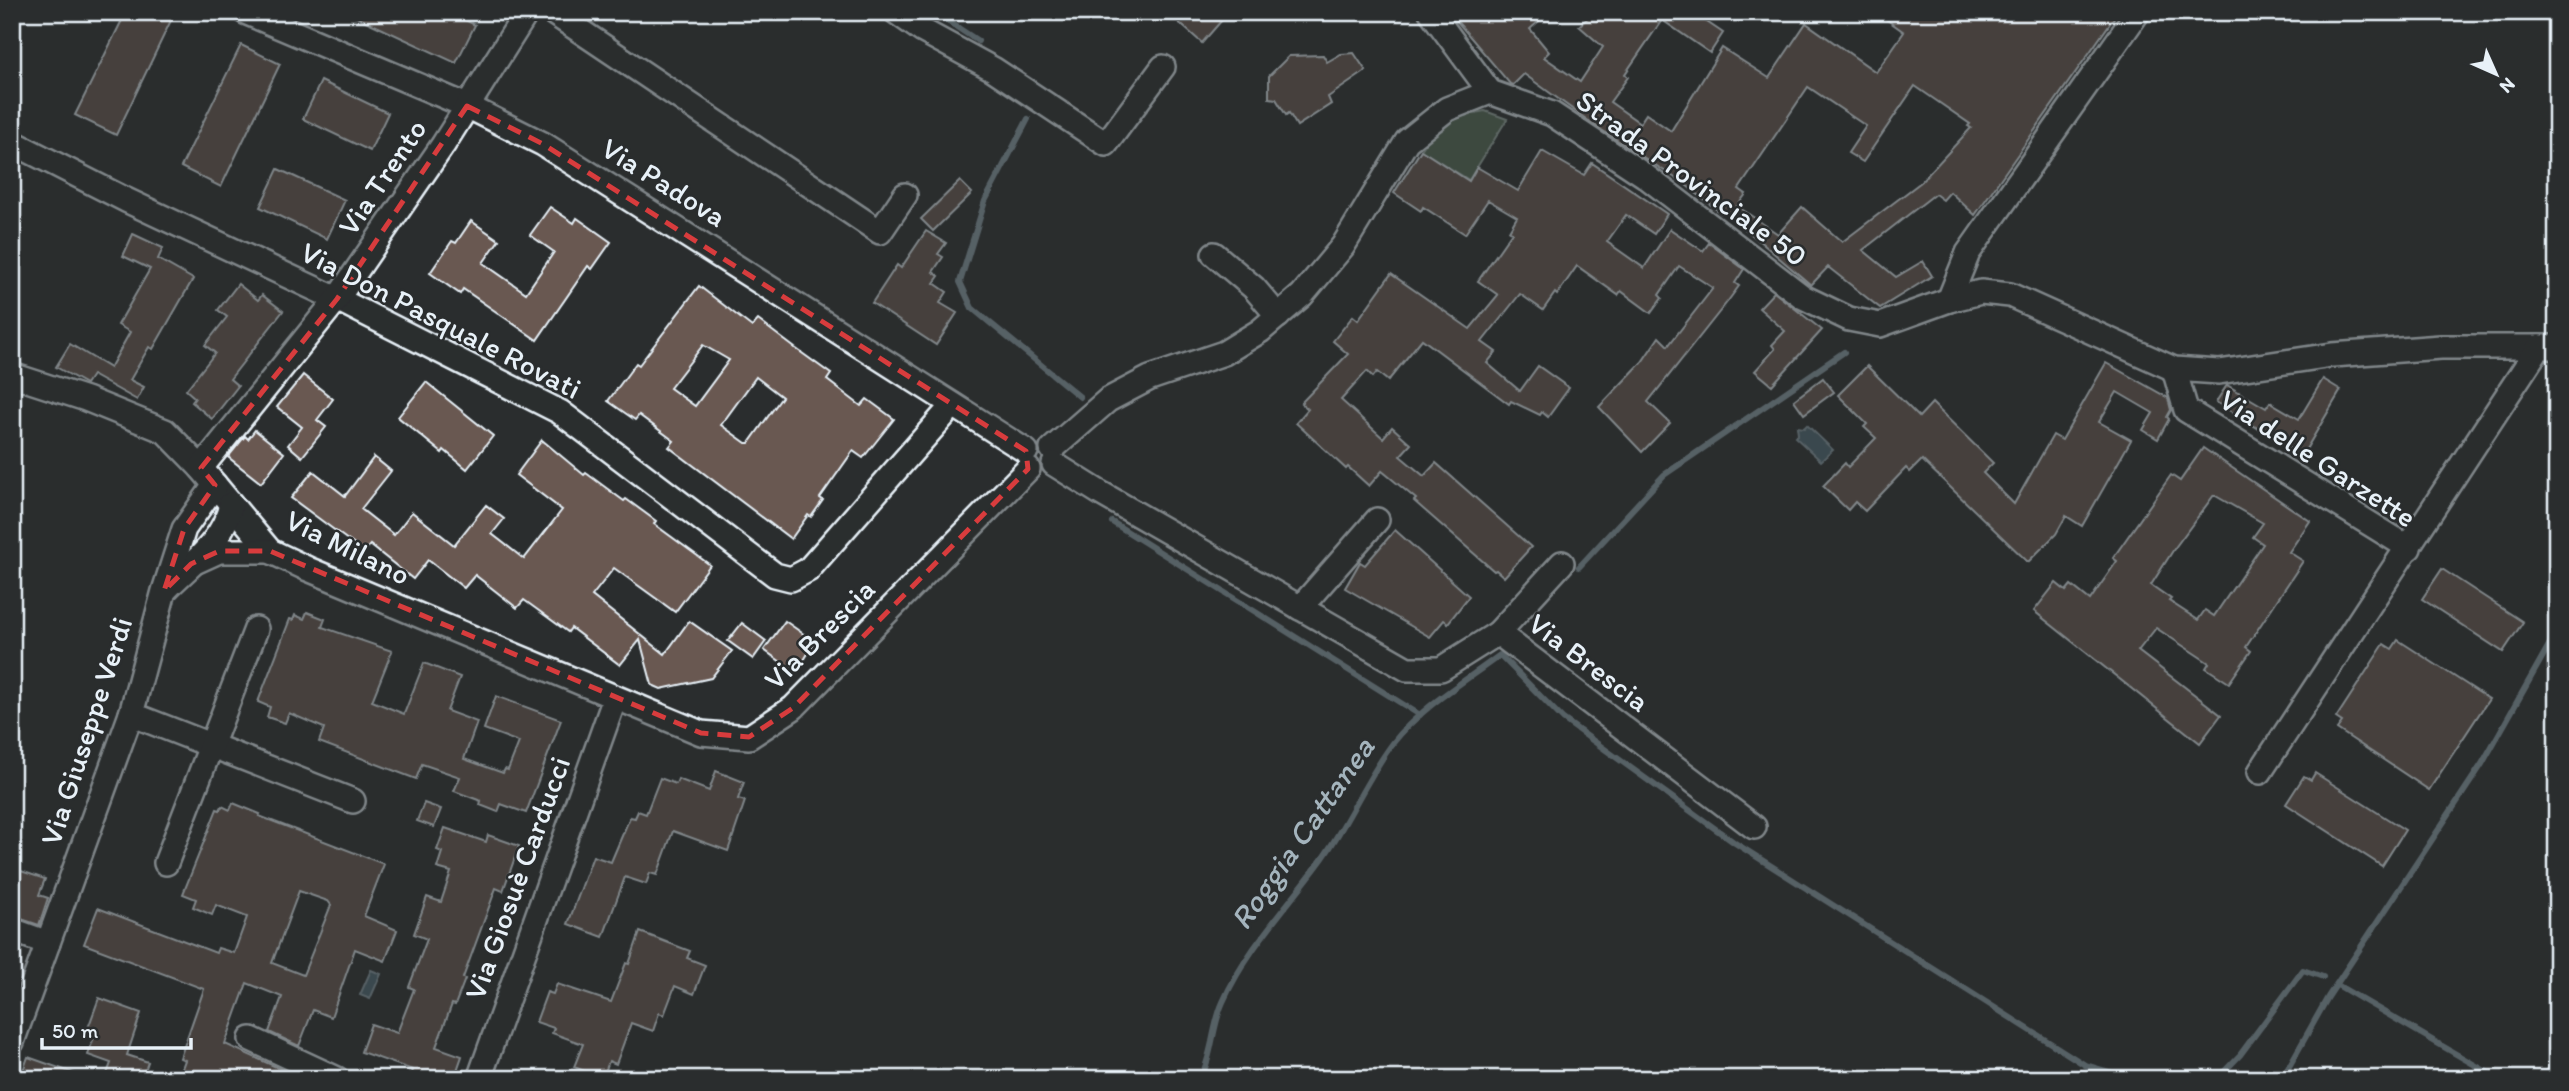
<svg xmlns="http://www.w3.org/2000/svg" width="2569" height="1091" viewBox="0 0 2569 1091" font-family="Itim,sans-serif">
<rect width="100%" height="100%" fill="#2a2d2e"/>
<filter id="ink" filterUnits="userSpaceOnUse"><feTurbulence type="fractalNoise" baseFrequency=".0143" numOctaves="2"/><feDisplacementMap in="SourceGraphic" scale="14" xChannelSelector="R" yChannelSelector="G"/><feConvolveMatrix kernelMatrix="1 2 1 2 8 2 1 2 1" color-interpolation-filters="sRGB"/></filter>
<g filter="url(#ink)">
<path fill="#556a56" stroke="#9eaea7" stroke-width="2" d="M1485,111L1507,119L1469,180L1421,150C1435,127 1458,115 1485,111Z"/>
<g fill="#506975" stroke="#8d9fa9" stroke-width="2">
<polygon points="1807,425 1833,450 1821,461 1795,437 1798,434 1797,427 1804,428"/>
<polygon points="371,970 381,974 370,999 360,995"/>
</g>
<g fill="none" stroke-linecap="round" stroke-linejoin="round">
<g stroke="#8d9fa9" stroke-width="6">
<polyline points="934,12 978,41"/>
<polyline points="1028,119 985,201 960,282 972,308 1080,397"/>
<polyline points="1112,522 1420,715"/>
<polyline points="1579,567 1664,475 1844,352"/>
<polyline points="2339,986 2499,1079"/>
<path d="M1200,1079C1213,1055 1212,1026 1223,1002C1247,948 1289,905 1323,858C1349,821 1366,779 1393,743C1421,707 1464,682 1500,655L1563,719L1735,843L2085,1065L2132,1079"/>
<polyline points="2217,1079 2240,1055 2303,970 2323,977"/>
<polyline points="2282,1079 2328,997 2482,764 2557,631"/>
</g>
</g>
<g fill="#695851" stroke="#e8f1f8" stroke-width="2" fill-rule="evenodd">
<polygon points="126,12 175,12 116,135 75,115"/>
<polygon points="346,12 450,12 475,25 456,63"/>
<polygon points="1167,12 1229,12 1202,43"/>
<path d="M1449,12H1531L1539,21L1530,29L1549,52L1544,57L1580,82L1603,47L1579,26L1594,12H1692L1723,33L1710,53L1662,20L1625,74L1628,77L1610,102L1640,123L1646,114L1671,131L1722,48L1769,78L1806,23L1876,72L1904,32L1876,12H2118L1975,215L1950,192L1943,200L1935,194L1863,250L1896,277L1923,261L1932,276L1880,308L1828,267L1811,285L1723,210L1721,213L1686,185L1597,127L1524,74L1513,85L1510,84ZM1915,86L1970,124L1968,126L1971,128L1921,182L1842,242L1802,207L1778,234L1737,206L1746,194L1739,189L1808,87L1866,126L1848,153L1863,162Z"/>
<polygon points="241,45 280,64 221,187 181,167"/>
<polygon points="1354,53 1366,71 1328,97 1331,104 1297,126 1289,113 1286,115 1276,99 1269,98 1269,76 1289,56 1323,55 1327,62 1341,54"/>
<polygon points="321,81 388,113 370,151 303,119"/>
<polygon points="1421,150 1469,181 1477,167 1518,191 1542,151 1584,175 1592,163 1667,214 1654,234 1626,215 1607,242 1644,268 1670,229 1703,251 1709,243 1744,269 1735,283 1739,286 1728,301 1648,402 1670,423 1642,452 1599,407 1642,362 1659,337 1668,346 1713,288 1679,266 1659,295 1662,298 1651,313 1621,291 1618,295 1577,266 1557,295 1555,293 1543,310 1520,294 1482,342 1496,352 1487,363 1520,391 1538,366 1569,388 1548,417 1542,412 1540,415 1511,401 1509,404 1422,339 1388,381 1377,372 1373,377 1367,371 1341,400 1383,438 1392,427 1411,444 1400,456 1424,476 1436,463 1531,547 1504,577 1496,570 1494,571 1414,501 1416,499 1387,475 1382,471 1369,486 1348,467 1346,469 1296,423 1308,409 1301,403 1348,354 1333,341 1353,316 1358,320 1391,274 1470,329 1498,295 1478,281 1512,232 1509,231 1517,217 1488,200 1465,234 1423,207 1421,211 1394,193"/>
<polygon points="278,169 345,200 327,239 260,207"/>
<polygon points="960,181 972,193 933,231 921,219"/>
<polygon points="550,207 574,223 577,218 611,242 592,269 588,266 537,340 463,289 460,294 430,273 452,241 456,243 471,221 499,240 483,263 526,293 554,252 530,235"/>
<polygon points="926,231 946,243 938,254 943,257 933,272 939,276 934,283 947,292 940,303 957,313 936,345 872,303 897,265 901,268"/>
<polygon points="133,234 163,248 158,259 193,279 153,349 149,347 130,380 144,387 137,400 92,375 86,384 56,367 70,344 110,368 130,332 118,325 150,269 123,256"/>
<polygon points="238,284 258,300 262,295 283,311 230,379 238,386 212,419 192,402 195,398 186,390 215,353 205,345 227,317 218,310"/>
<path d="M699,286L752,327L758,320L795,348L831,374L827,380L861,406L867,399L894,419L863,458L853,451L820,498L823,500L811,517L808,515L791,539L669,447L674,441L639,415L635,420L608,401L636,363L639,365ZM703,345L729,360L695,406L670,388ZM756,377L782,397L749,443H746L721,425Z"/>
<polygon points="1774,292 1822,330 1772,385 1755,371 1775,349 1772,345 1785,331 1759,308"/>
<polygon points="2106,363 2168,398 2171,410 2167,417 2169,419 2158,439 2143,430 2153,413 2117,392 2099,422 2131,440 2082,526 2066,516 2056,534 2028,562 1922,460 1910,472 1906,468 1865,511 1855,502 1848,510 1823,486 1845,463 1848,467 1876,438 1864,427 1867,424 1838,395 1867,366 1919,417 1932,403 1993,463 1983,473 2014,504 2053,435 2062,440"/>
<polygon points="303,375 333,399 317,420 326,427 302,457 288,445 302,427 277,407"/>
<polygon points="1823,378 1834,392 1804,414 1794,400"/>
<polygon points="2323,379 2341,390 2302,456 2216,402 2227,385 2266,408 2270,402 2299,419"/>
<polygon points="426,382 493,436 467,469 444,450 442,453 398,417"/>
<polygon points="255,430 284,453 261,483 228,457 245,436 248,439"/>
<polygon points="542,440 584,475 586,473 624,501 626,499 656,521 654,524 710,565 675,612 614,568 592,596 665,654 689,621 732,651 711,678 661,689 652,685 640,640 620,665 571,628 568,632 524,600 517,608 475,575 464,588 428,560 413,579 370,545 364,552 291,498 313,471 345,496 374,457 391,471 361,509 394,535 412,512 454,545 486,505 504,519 492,534 524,559 562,510 516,475"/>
<path d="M2203,448L2310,521L2289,552L2303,561L2246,647L2251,651L2229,683L2206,668L2209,663L2156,628L2138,651L2221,715L2200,743L2034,611L2056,583L2066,591L2071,585L2090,600L2117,561L2113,558L2171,475L2180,481ZM2214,495L2263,523L2253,537L2263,544L2214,616L2205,610L2198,620L2169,601L2171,599L2151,585L2174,549Z"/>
<polygon points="1395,530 1469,596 1448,623 1444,620 1430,637 1345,588 1360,562 1365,565"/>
<polygon points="2442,569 2523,622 2503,652 2422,599"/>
<polygon points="307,612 325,619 322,627 392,651 372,701 404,714 424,663 460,677 447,711 477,722 464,759 503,773 505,769 508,770 519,742 484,729 496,696 561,720 526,813 501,804 498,812 480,805 481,801 454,791 460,777 422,764 416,779 319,742 324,728 289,713 285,723 267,717 270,707 258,702 290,619 293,620 295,615 304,619"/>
<polygon points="785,621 815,642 801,665 799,664 794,671 764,650"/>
<polygon points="742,623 766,641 753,659 728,641"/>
<polygon points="2398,640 2489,699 2429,790 2337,729 2342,722 2336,718 2384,644 2392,649"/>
<polygon points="716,771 744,782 738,799 745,801 728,851 673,831 657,875 650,873 646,884 625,877 603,937 568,924 593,856 611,862 630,817 635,818 638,811 646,814 660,778 676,784 678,779 709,791"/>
<polygon points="2315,773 2405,830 2382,866 2286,804 2304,776 2311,780"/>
<path d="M233,803L260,814L259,816L384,864L364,916L397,930L385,961L355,949L331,1017L313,1010L299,1046L269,1032L282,997L247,983L225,1044L303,1079H178L185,1060L180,1058L204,989L84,944L98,908L216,953L218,948L234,953L247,917L216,905L212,915L193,907L196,899L183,894L217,809L220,810L222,806L230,810ZM299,891L328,901L331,905L303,975L272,963Z"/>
<polygon points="424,803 441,809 434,827 417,821"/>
<polygon points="445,828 486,842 488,835 519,846 503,891 496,888 463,978 465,979 455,1005 452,1004 436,1047 462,1056 454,1079 410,1079 413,1070 361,1052 371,1024 397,1033 414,989 409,987 427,939 414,934 427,897 441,902 451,872 437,868 442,852 437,850"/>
<polygon points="12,868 45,879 39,895 48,898 39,925 12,916"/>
<polygon points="640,932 690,951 687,958 705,965 694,994 675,986 664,1015 659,1013 653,1031 631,1023 616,1064 609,1061 603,1078 574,1067 583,1044 552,1033 554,1028 536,1022 547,992 553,994 557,984 611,1002 626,963 629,964"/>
<polygon points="99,998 141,1013 127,1055 148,1062 142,1079 105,1079 111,1063 88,1055 95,1034 87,1031"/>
<polygon points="28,1057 82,1076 81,1079 20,1079"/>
</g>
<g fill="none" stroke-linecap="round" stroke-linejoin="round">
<g stroke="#e8f1f8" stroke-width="28">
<g id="minor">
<polyline points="245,12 467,106 543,144 1026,451"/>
<polyline points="552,12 880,232 905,195"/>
<polyline points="896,12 923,31 993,69 1106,144 1163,67"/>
<polyline points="1431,12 1490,92"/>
<polyline points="12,142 126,200 337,299 560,412 775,575 791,579 808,570 953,405"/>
<polyline points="1214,254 1254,288 1278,316"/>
<polyline points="1949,300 1968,253 2138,12"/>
<polyline points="2174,369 2186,410 2409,548"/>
<polyline points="12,375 86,399 165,431 201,468 270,551 308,569 701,733 749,737 793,708 1028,469"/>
<polyline points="1052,449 1108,400 1150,378 1224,353 1260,331 1302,295 1343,246 1407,141 1447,109 1490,92 1552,114 1644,175 1803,297 1849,319 1880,325 1949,300 1981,292 2010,295 2174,369 2219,372 2332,355 2441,347 2557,347"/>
<polyline points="1054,464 1102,494 1407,669 1441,669 1498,633 1754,827"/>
<polyline points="201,468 337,299 443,145 527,12"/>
<polyline points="197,561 219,551 270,551"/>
<path d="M167,588C192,563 224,541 231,504"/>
<polyline points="1300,608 1377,520"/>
<polyline points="1498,633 1562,563"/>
<polyline points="131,714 353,801"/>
<polyline points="2260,772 2539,347"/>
<polyline points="166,863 256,629"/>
<polyline points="12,930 48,943"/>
<polyline points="251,1039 337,1079"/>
<polyline points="12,1042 131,714 164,591 184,529 215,485"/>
<polyline points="479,1079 615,698"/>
</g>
</g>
<use href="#minor" stroke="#2a2d2e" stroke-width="23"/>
</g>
</g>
<path d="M0 0H2569V1091H0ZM467,106L543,144L1026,451L1028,469L793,708L749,737L701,733L270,551H219L191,564L164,591L184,529L215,485L201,468L337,299Z" fill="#2a2d2e" fill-opacity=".55" fill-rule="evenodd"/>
<path fill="none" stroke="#d83c3d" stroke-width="5" stroke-dasharray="14 9" stroke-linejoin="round" d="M467,106L543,144L1026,451L1028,469L793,708L749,737L701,733L270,551H219L191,564L164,591L184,529L215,485L201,468L337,299Z"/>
<g text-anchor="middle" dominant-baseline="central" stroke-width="5" stroke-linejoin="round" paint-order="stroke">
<g font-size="30" fill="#e8f1f8" stroke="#2a2d2e">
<text transform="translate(382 177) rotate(-56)">Via Trento</text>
<text transform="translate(1692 178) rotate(36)">Strada Provinciale 50</text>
<text transform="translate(664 182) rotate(32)">Via Padova</text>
<text transform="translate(441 320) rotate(27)">Via Don Pasquale Rovati</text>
<text transform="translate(2318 458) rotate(33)">Via delle Garzette</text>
<text transform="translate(348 547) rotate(26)">Via Milano</text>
<text transform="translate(819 634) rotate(-45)">Via Brescia</text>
<text transform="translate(1589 662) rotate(37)">Via Brescia</text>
<text transform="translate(86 731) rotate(-72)">Via Giuseppe Verdi</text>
<text transform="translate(517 878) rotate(-70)">Via Giosuè Carducci</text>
</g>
<g font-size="32" font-style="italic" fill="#a4b4bd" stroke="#2a2d2e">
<text transform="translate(1302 833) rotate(-55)">Roggia Cattanea</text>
</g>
</g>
<rect width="2569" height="1091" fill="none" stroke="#2a2d2e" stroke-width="42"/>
<rect x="21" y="21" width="2527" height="1049" fill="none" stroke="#e8f1f8" stroke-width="2.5" filter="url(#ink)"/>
<g transform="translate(2496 74) rotate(135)" stroke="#2a2d2e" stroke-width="5" paint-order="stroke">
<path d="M0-5L12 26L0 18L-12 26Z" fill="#e8f1f8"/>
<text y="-10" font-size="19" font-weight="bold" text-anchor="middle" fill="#e8f1f8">N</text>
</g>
<path d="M42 1038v10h149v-10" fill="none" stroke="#e8f1f8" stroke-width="3.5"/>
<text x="52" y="1038" font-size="21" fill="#e8f1f8" stroke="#2a2d2e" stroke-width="5" paint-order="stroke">50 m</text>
</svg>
